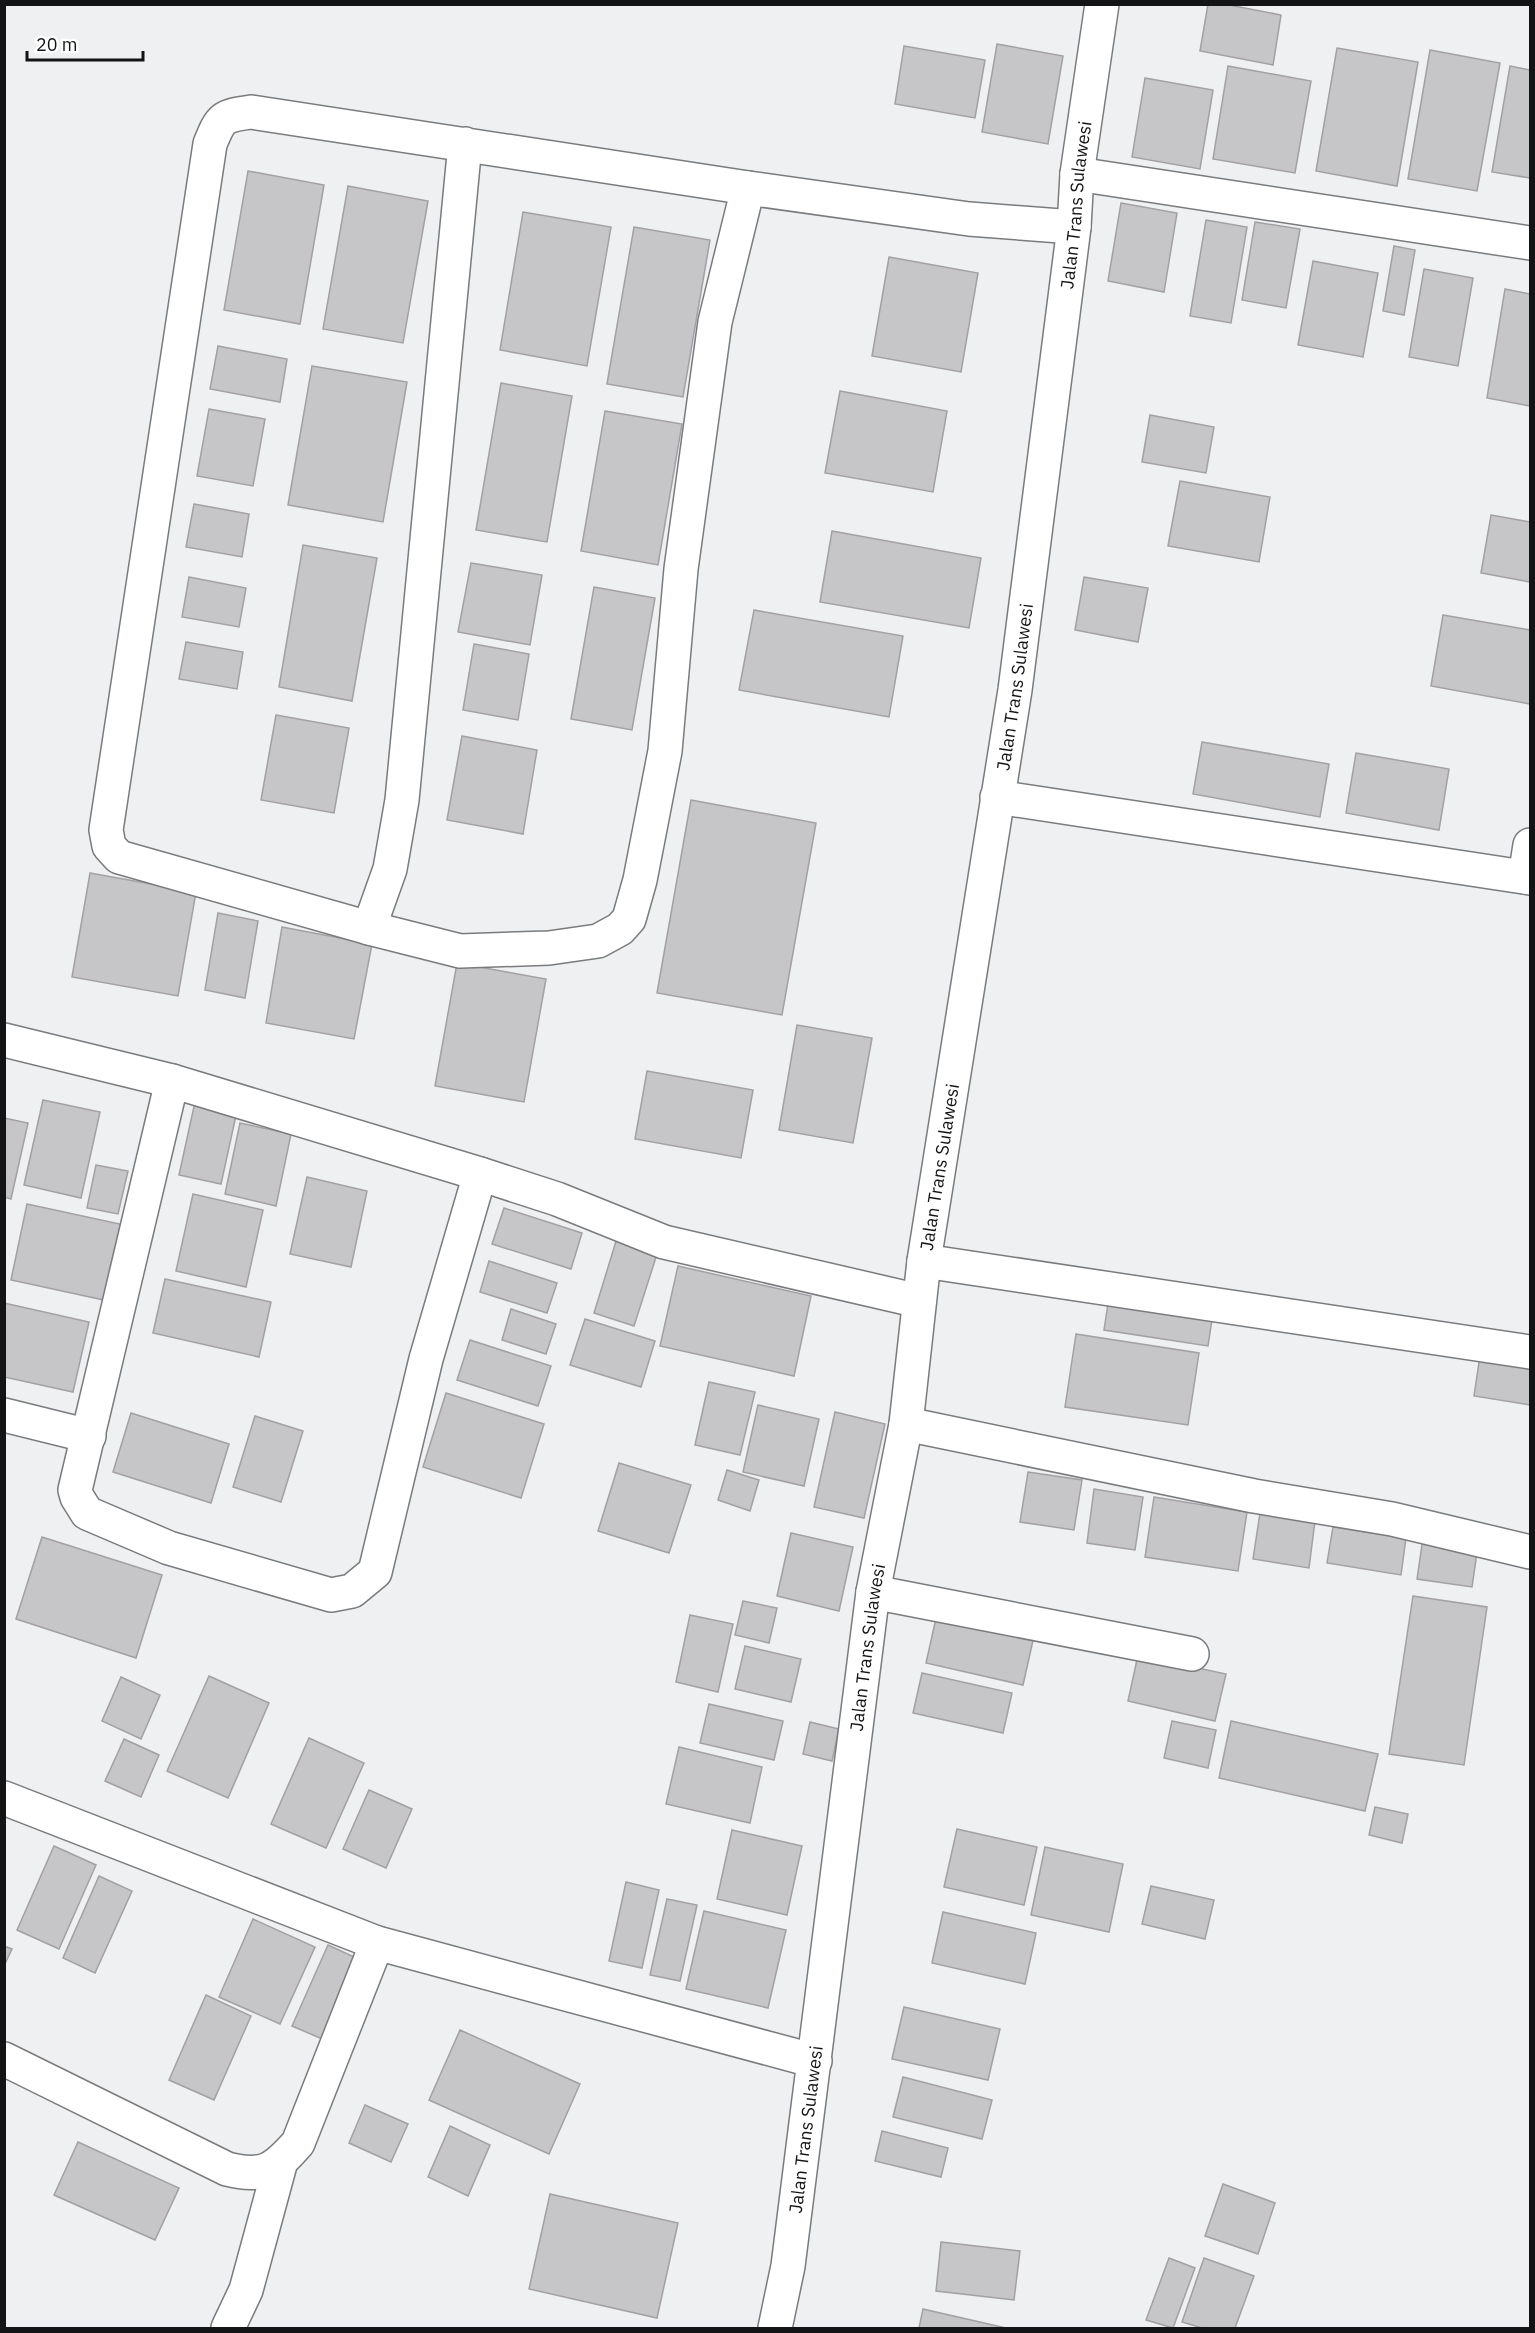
<svg xmlns="http://www.w3.org/2000/svg" width="1535" height="2333" viewBox="0 0 1535 2333" font-family="'IBM Plex Sans',sans-serif">
<rect width="100%" height="100%" fill="#eef0f2"/>
<g fill="#c6c5c7" stroke="#a2a0a3" stroke-width="1.5">
<polygon points="1208,4 1224,4 1281,15 1273,65 1200,51"/>
<polygon points="997,44 1063,56 1048,144 982,132"/>
<polygon points="904,46 985,60 975,118 895,104"/>
<polygon points="1337,48 1418,62 1397,186 1316,171"/>
<polygon points="1430,50 1500,63 1477,191 1408,179"/>
<polygon points="1228,66 1311,81 1295,173 1213,159"/>
<polygon points="1510,66 1530,70 1530,178 1492,172"/>
<polygon points="1145,78 1213,90 1200,169 1132,157"/>
<polygon points="248,171 324,185 300,324 224,310"/>
<polygon points="348,186 428,201 403,343 323,329"/>
<polygon points="1121,203 1177,213 1164,292 1108,281"/>
<polygon points="523,212 611,227 587,366 500,350"/>
<polygon points="1206,220 1247,227 1231,323 1190,316"/>
<polygon points="1255,222 1300,229 1286,308 1242,300"/>
<polygon points="634,227 710,240 683,397 607,384"/>
<polygon points="1394,246 1415,250 1404,315 1383,311"/>
<polygon points="889,257 978,273 961,372 872,356"/>
<polygon points="1313,261 1378,273 1363,357 1298,345"/>
<polygon points="1424,269 1473,278 1458,366 1409,357"/>
<polygon points="1505,289 1530,294 1530,406 1487,398"/>
<polygon points="218,346 287,359 280,402 210,389"/>
<polygon points="312,366 407,382 383,522 288,505"/>
<polygon points="501,383 572,396 547,542 476,530"/>
<polygon points="840,391 947,411 933,492 825,473"/>
<polygon points="209,409 265,419 253,486 197,476"/>
<polygon points="605,411 682,424 658,565 581,551"/>
<polygon points="1150,415 1214,427 1206,473 1142,462"/>
<polygon points="1180,481 1270,497 1259,562 1168,546"/>
<polygon points="194,504 249,514 242,557 186,547"/>
<polygon points="1491,515 1530,522 1530,582 1481,573"/>
<polygon points="832,531 981,558 969,628 820,602"/>
<polygon points="303,545 377,558 352,701 279,687"/>
<polygon points="471,563 542,575 530,645 458,632"/>
<polygon points="189,577 246,588 239,627 182,617"/>
<polygon points="1084,577 1148,588 1138,642 1075,630"/>
<polygon points="594,587 655,598 632,730 571,719"/>
<polygon points="754,610 903,636 889,717 739,690"/>
<polygon points="1443,615 1530,630 1530,704 1431,686"/>
<polygon points="186,642 243,652 237,689 179,679"/>
<polygon points="474,644 529,654 518,720 463,710"/>
<polygon points="276,715 349,728 334,813 261,800"/>
<polygon points="462,736 537,750 523,834 447,820"/>
<polygon points="1202,742 1329,764 1320,817 1193,794"/>
<polygon points="1356,753 1449,769 1439,830 1346,813"/>
<polygon points="691,800 816,823 782,1015 657,993"/>
<polygon points="90,873 196,892 178,996 72,977"/>
<polygon points="218,913 258,921 245,998 205,990"/>
<polygon points="282,927 372,944 354,1039 266,1023"/>
<polygon points="457,963 546,979 524,1102 435,1086"/>
<polygon points="797,1025 872,1038 853,1143 779,1130"/>
<polygon points="647,1071 753,1090 741,1158 635,1139"/>
<polygon points="43,1100 100,1112 81,1198 24,1185"/>
<polygon points="195,1102 237,1111 221,1184 179,1175"/>
<polygon points="4,1118 28,1123 11,1199 4,1197"/>
<polygon points="240,1123 291,1134 276,1206 225,1194"/>
<polygon points="96,1165 128,1171 118,1214 87,1208"/>
<polygon points="307,1177 367,1191 351,1267 290,1254"/>
<polygon points="193,1194 263,1210 246,1287 176,1271"/>
<polygon points="27,1204 129,1226 113,1302 11,1280"/>
<polygon points="504,1208 582,1233 571,1269 492,1244"/>
<polygon points="617,1238 658,1251 634,1326 594,1313"/>
<polygon points="489,1261 557,1283 547,1313 480,1292"/>
<polygon points="678,1266 811,1296 794,1376 660,1346"/>
<polygon points="165,1279 271,1302 259,1357 153,1333"/>
<polygon points="1109,1297 1213,1313 1208,1346 1104,1330"/>
<polygon points="4,1303 89,1322 73,1392 4,1377"/>
<polygon points="511,1309 556,1324 546,1354 502,1340"/>
<polygon points="585,1319 655,1341 641,1387 570,1365"/>
<polygon points="1076,1334 1199,1353 1188,1425 1065,1407"/>
<polygon points="470,1340 551,1366 538,1406 457,1380"/>
<polygon points="1481,1349 1530,1356 1530,1405 1474,1396"/>
<polygon points="709,1382 755,1392 740,1455 695,1445"/>
<polygon points="446,1393 544,1424 521,1498 423,1467"/>
<polygon points="758,1405 819,1419 804,1486 743,1472"/>
<polygon points="835,1412 885,1424 864,1518 814,1507"/>
<polygon points="131,1413 229,1444 211,1503 113,1472"/>
<polygon points="255,1416 303,1431 281,1502 233,1487"/>
<polygon points="619,1463 691,1485 669,1553 598,1531"/>
<polygon points="727,1470 759,1480 750,1511 718,1500"/>
<polygon points="1028,1472 1082,1480 1074,1530 1020,1522"/>
<polygon points="1094,1489 1143,1497 1135,1550 1087,1543"/>
<polygon points="1154,1497 1247,1512 1238,1571 1145,1557"/>
<polygon points="1260,1513 1315,1521 1309,1568 1253,1559"/>
<polygon points="1333,1527 1406,1538 1401,1575 1327,1563"/>
<polygon points="791,1533 853,1547 839,1611 777,1596"/>
<polygon points="42,1537 162,1575 136,1658 16,1619"/>
<polygon points="1423,1538 1478,1546 1472,1587 1417,1579"/>
<polygon points="1413,1596 1487,1607 1464,1765 1389,1754"/>
<polygon points="743,1601 777,1608 769,1643 735,1635"/>
<polygon points="937,1614 1034,1636 1023,1685 926,1663"/>
<polygon points="690,1615 733,1624 718,1692 676,1682"/>
<polygon points="745,1646 801,1659 791,1702 735,1689"/>
<polygon points="1138,1655 1226,1674 1215,1721 1128,1701"/>
<polygon points="922,1673 1012,1693 1003,1733 913,1713"/>
<polygon points="209,1676 269,1703 228,1798 167,1771"/>
<polygon points="121,1677 160,1695 141,1739 102,1721"/>
<polygon points="709,1704 783,1721 774,1760 700,1743"/>
<polygon points="1172,1721 1216,1730 1208,1768 1164,1758"/>
<polygon points="1231,1721 1378,1754 1365,1811 1219,1778"/>
<polygon points="810,1722 839,1729 832,1761 803,1754"/>
<polygon points="309,1738 364,1763 326,1848 271,1824"/>
<polygon points="124,1739 159,1755 141,1797 105,1781"/>
<polygon points="679,1747 762,1767 750,1823 666,1804"/>
<polygon points="369,1790 412,1809 386,1868 343,1849"/>
<polygon points="1375,1807 1408,1814 1402,1843 1369,1835"/>
<polygon points="957,1829 1037,1847 1024,1905 944,1887"/>
<polygon points="732,1830 802,1846 787,1915 717,1899"/>
<polygon points="54,1846 96,1865 59,1949 17,1930"/>
<polygon points="1045,1847 1123,1864 1109,1932 1031,1915"/>
<polygon points="99,1876 132,1891 95,1973 63,1958"/>
<polygon points="626,1882 659,1890 642,1968 609,1961"/>
<polygon points="1151,1886 1214,1900 1205,1939 1142,1924"/>
<polygon points="667,1899 697,1905 680,1981 650,1975"/>
<polygon points="704,1911 786,1930 768,2008 686,1989"/>
<polygon points="943,1912 1036,1933 1025,1984 932,1963"/>
<polygon points="253,1919 315,1947 280,2024 219,1997"/>
<polygon points="328,1945 363,1961 327,2041 292,2026"/>
<polygon points="4,1946 12,1949 4,1966"/>
<polygon points="206,1995 251,2016 214,2100 169,2080"/>
<polygon points="904,2007 1000,2029 988,2080 892,2059"/>
<polygon points="460,2030 580,2084 549,2154 429,2100"/>
<polygon points="903,2077 992,2100 982,2139 893,2117"/>
<polygon points="365,2105 408,2124 391,2162 349,2143"/>
<polygon points="450,2126 490,2145 468,2196 428,2177"/>
<polygon points="882,2131 948,2148 941,2177 875,2161"/>
<polygon points="78,2142 179,2188 155,2240 54,2195"/>
<polygon points="1223,2184 1275,2203 1258,2254 1205,2236"/>
<polygon points="550,2194 678,2223 657,2318 529,2289"/>
<polygon points="941,2242 1020,2251 1014,2300 936,2291"/>
<polygon points="1169,2258 1195,2268 1173,2328 1146,2320"/>
<polygon points="1204,2258 1254,2276 1235,2328 1202,2328 1182,2322"/>
<polygon points="923,2309 1006,2328 919,2328"/>
</g>
<g fill="none" stroke-linecap="round" stroke-linejoin="round">
<g stroke="#797b7d" stroke-width="36">
<g id="street">
<path d="M465,144L402,800L390,869L369,928L119,857L109,846L106,830L210,144C221,117 222,116 251,112L748,188L969,219L1074,227"/>
<polyline points="1077,174 1530,243"/>
<polyline points="997,797 1530,878"/>
<polyline points="1525,877 1530,845"/>
<polyline points="369,928 460,951 549,948 598,941 620,929 629,919 640,880 665,751 681,569 715,322 748,188"/>
<polyline points="4,1040 172,1081 480,1174 557,1199 664,1242 919,1301"/>
<polyline points="172,1081 75,1490 77,1497 87,1513 169,1548 331,1595 352,1591 375,1572 426,1359 480,1174"/>
<polyline points="924,1261 1530,1352"/>
<polyline points="4,1415 89,1436"/>
<polyline points="906,1424 1254,1496 1392,1519 1530,1552"/>
<polyline points="873,1592 1192,1654"/>
<polyline points="4,1798 377,1943 815,2061"/>
<path d="M4,2059L227,2169C264,2178 274,2170 298,2143L377,1943"/>
<polyline points="228,2328 246,2290 281,2161"/>
</g>
</g>
<g stroke="#797b7d" stroke-width="36">
<g id="highway">
<path id="s1" d="M775,2328L788,2266L873,1592L906,1424L924,1261L1015,690L1074,227L1077,174L1102,4"/>
</g>
</g>
<use href="#street" stroke="#fff" stroke-width="33"/>
<use href="#highway" stroke="#fff" stroke-width="33"/>
</g>
<g text-anchor="middle" dominant-baseline="central" stroke-width="5" stroke-linejoin="round" paint-order="stroke">
<g font-size="18" fill="#131415" stroke="#fff">
<text stroke="none"><textPath href="#s1" startOffset="2145">Jalan Trans Sulawesi</textPath></text>
<text stroke="none"><textPath href="#s1" startOffset="1659">Jalan Trans Sulawesi</textPath></text>
<text stroke="none"><textPath href="#s1" startOffset="1173">Jalan Trans Sulawesi</textPath></text>
<text stroke="none"><textPath href="#s1" startOffset="687">Jalan Trans Sulawesi</textPath></text>
<text stroke="none"><textPath href="#s1" startOffset="201">Jalan Trans Sulawesi</textPath></text>
</g>
</g>
<rect width="1535" height="2333" fill="none" stroke="#131415" stroke-width="12"/>
<path d="M27 51v9h116v-9" fill="none" stroke="#131415" stroke-width="3"/>
<text x="36" y="51" font-size="18" fill="#131415" stroke="#ffffff" stroke-width="4.5" paint-order="stroke">20 m</text>
</svg>
